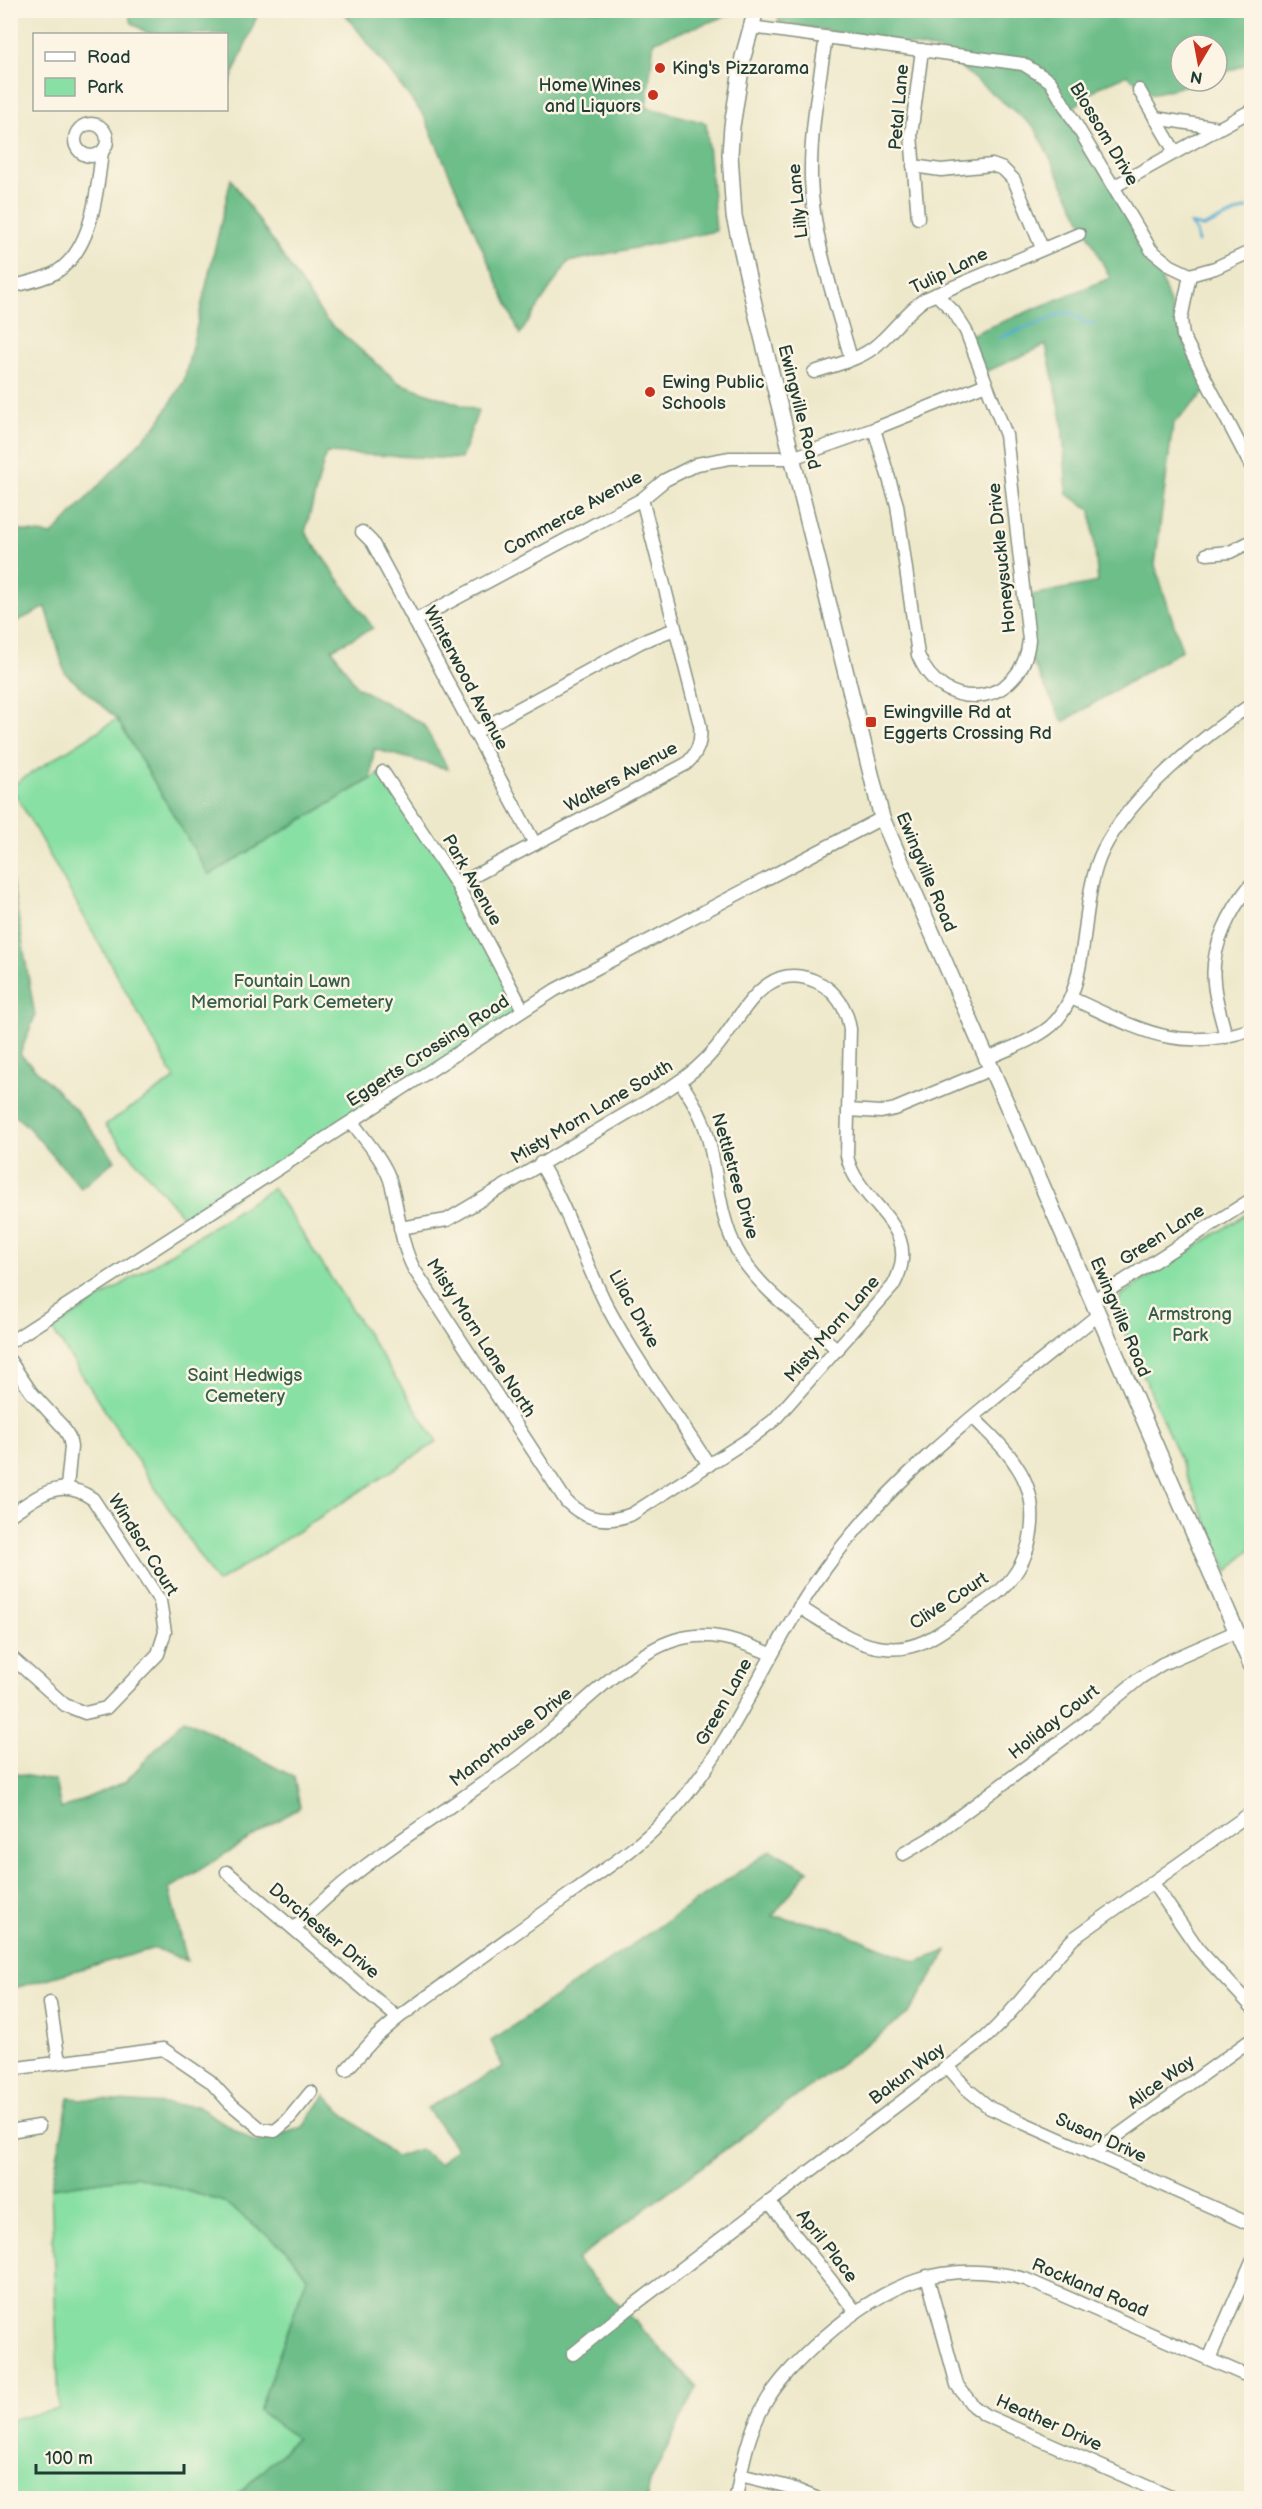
<svg xmlns="http://www.w3.org/2000/svg" width="1262" height="2509" viewBox="0 0 1262 2509" font-family="'Balsamiq Sans',sans-serif">
<rect width="100%" height="100%" fill="#fcf5e5"/>
<filter id="ink" filterUnits="userSpaceOnUse"><feTurbulence type="fractalNoise" baseFrequency=".0167" numOctaves="2"/><feDisplacementMap in="SourceGraphic" scale="12" xChannelSelector="R" yChannelSelector="G"/><feConvolveMatrix kernelMatrix="1 2 1 2 8 2 1 2 1" color-interpolation-filters="sRGB"/></filter>
<filter id="wash" filterUnits="userSpaceOnUse"><feTurbulence type="fractalNoise" baseFrequency=".008" numOctaves="4" result="noise"/><feDisplacementMap in="SourceGraphic" scale="24" xChannelSelector="R" yChannelSelector="G"/><feGaussianBlur stdDeviation="1.35" result="paint"/><feColorMatrix in="noise" values="0 0 0 0 0 0 0 0 0 0 0 0 0 0 0 0 0 1.4 0 .05"/><feComposite in="paint" operator="in"/></filter>
<g filter="url(#wash)">
<rect width="100%" height="100%" fill="#eee8cb"/>
<g fill="#89e0a4" stroke="#548e6c" stroke-width="1.5">
<polygon points="117,719 209,875 383,772 457,885 523,1010 191,1226 105,1125 175,1079 11,786"/>
<polygon points="273,1188 437,1442 217,1583 52,1329"/>
<polygon points="1251,1211 1251,1548 1228,1572 1116,1311 1121,1295"/>
<polygon points="136,2176 224,2202 287,2250 307,2277 259,2411 297,2438 234,2498 11,2498 10,2420 59,2409 51,2188"/>
</g>
<g fill="#6ebe8a" stroke="#467e5f" stroke-width="1.5">
<polygon points="782,10 1251,11 1251,62 1217,76 1217,45 1181,45 1181,81 1203,81 1152,94 1127,75 1099,87 1069,111 1151,250 1179,329 1206,391 1173,424 1155,565 1182,650 1063,722 1028,653 1027,596 1098,582 1091,510 1067,494 1062,419 1046,345 983,373 968,336 1110,278 1035,128 939,50 778,22"/>
<polygon points="127,11 127,10 259,11 228,87 226,34 149,34 132,23"/>
<polygon points="343,11 734,11 733,14 654,41 646,107 706,123 716,231 568,262 520,334 424,116"/>
<polygon points="231,179 325,319 399,383 478,411 461,459 326,453 305,532 373,628 332,649 357,687 423,724 448,769 374,749 371,779 209,875 117,719 65,673 46,607 11,624 10,529 52,535 159,422 184,381"/>
<polygon points="11,876 35,1016 20,1054 75,1109 115,1160 81,1188 29,1128 11,1112"/>
<polygon points="184,1719 294,1777 300,1807 169,1889 187,1961 155,1948 11,1989 11,1773 55,1781 61,1809 126,1781"/>
<polygon points="771,1850 808,1870 773,1916 830,1927 916,1962 947,1951 909,2013 576,2260 697,2387 650,2482 647,2498 234,2498 297,2438 259,2411 307,2277 287,2250 224,2202 136,2176 51,2188 69,2098 197,2106 256,2143 303,2127 325,2095 340,2111 396,2157 420,2149 439,2164 456,2148 427,2108 503,2067 491,2041"/>
</g>
<g fill="none" stroke-linecap="round" stroke-linejoin="round">
<g stroke="#55afd2" stroke-width="3">
<path d="M382,10C413,27 452,19 486,10"/>
<polyline points="1190,224 1203,227 1247,208"/>
<polyline points="1191,225 1196,232 1198,242"/>
<polyline points="1000,338 1061,314 1073,313 1085,323 1095,323"/>
</g>
</g>
</g>
<g filter="url(#ink)">
<g fill="none" stroke-linecap="round" stroke-linejoin="round">
<g stroke="#869280" stroke-width="15">
<g id="minor">
<polyline points="751,27 1023,64 1050,81 1151,250 1171,266 1190,275 1215,268 1252,251"/>
<path d="M826,37C819,84 810,131 811,179C813,240 835,300 851,359"/>
<polyline points="1139,90 1175,152"/>
<polyline points="1155,118 1219,128"/>
<circle cx="91" cy="140" r="16"/>
<polyline points="913,166 941,170 992,165 1003,169 1014,180 1042,248"/>
<polyline points="1115,186 1252,110"/>
<polyline points="918,218 911,135 922,50"/>
<polyline points="1190,275 1181,319 1183,336 1252,468"/>
<path d="M10,287C25,283 41,280 55,273C93,250 97,191 102,152"/>
<path d="M814,372C835,365 862,359 878,344C895,329 907,311 925,299L1079,234"/>
<path d="M874,429L897,505L918,655C943,717 1023,706 1029,640L1006,435L966,331L954,312L936,294"/>
<polyline points="362,532 372,542 535,844"/>
<polyline points="1207,554 1230,552 1252,541"/>
<polyline points="414,621 642,499 665,480 697,464 730,458 792,458 874,429 986,384"/>
<polyline points="474,733 641,642 675,629"/>
<polyline points="383,772 457,885 523,1010"/>
<path d="M457,885L686,764C698,753 702,741 700,725L642,499"/>
<path d="M1071,998C1138,1028 1176,1055 1252,1029"/>
<path d="M1226,1037C1222,1019 1215,1000 1214,982C1210,947 1231,909 1252,883"/>
<path d="M986,1059C1007,1049 1033,1041 1051,1026C1094,987 1077,902 1103,850C1130,796 1202,737 1252,704"/>
<path d="M680,1081C691,1098 702,1115 707,1134C718,1172 718,1215 737,1250C756,1287 806,1322 838,1350"/>
<polyline points="848,1110 881,1112 895,1109 991,1069"/>
<path d="M352,1122C364,1139 383,1159 390,1180C399,1209 399,1241 414,1269L566,1501C585,1520 607,1524 632,1514L752,1437L774,1420L893,1286C927,1225 858,1207 847,1156L850,1029C847,1010 838,994 821,984C766,954 743,1016 716,1048C703,1064 688,1076 671,1087L447,1220L400,1228"/>
<path d="M540,1163C569,1210 583,1260 608,1308C637,1362 675,1413 709,1465"/>
<polyline points="1092,1301 1252,1199"/>
<polyline points="10,1342 555,990 882,818"/>
<polyline points="10,1361 31,1392 63,1427 69,1437 71,1447 67,1487"/>
<path d="M10,1515C39,1496 60,1476 93,1499L160,1601L165,1632L158,1654L106,1708L85,1713L65,1705L10,1656"/>
<path d="M799,1607C825,1622 854,1646 885,1648C916,1652 939,1634 963,1617C976,1608 990,1600 1001,1590C1035,1558 1043,1504 1016,1465C1005,1447 988,1433 973,1417"/>
<polyline points="903,1854 929,1839 1094,1716 1140,1678 1162,1664 1235,1632"/>
<polyline points="227,1872 398,2018"/>
<polyline points="1153,1883 1199,1950 1252,2007"/>
<path d="M294,1929C363,1856 455,1809 533,1746C573,1714 627,1655 675,1640C710,1629 739,1641 771,1654"/>
<polyline points="50,2003 59,2062"/>
<polyline points="947,2066 967,2089 990,2108 1252,2225"/>
<polyline points="10,2069 163,2049 210,2081 230,2103 261,2129 275,2131 287,2121 311,2092"/>
<path d="M346,2070L376,2037L398,2018C454,1977 510,1937 566,1897C600,1872 636,1850 665,1819C735,1747 766,1649 825,1569C898,1468 1002,1393 1098,1315"/>
<polyline points="10,2131 39,2126"/>
<polyline points="1092,2154 1252,2039"/>
<polyline points="769,2202 856,2312"/>
<polyline points="927,2276 957,2385 973,2406 985,2415 1173,2498"/>
<path d="M573,2354L626,2311L984,2039C1018,2009 1042,1970 1074,1938L1252,1812"/>
<polyline points="1209,2359 1252,2261"/>
<polyline points="740,2475 789,2487 816,2498"/>
<path d="M736,2498C742,2467 747,2436 763,2407C777,2381 800,2359 822,2339C885,2284 942,2258 1025,2279L1252,2378"/>
</g>
</g>
<g stroke="#869280" stroke-width="18">
<polyline id="major" points="756,10 743,57 732,126 730,154 734,216 754,304 882,818 1252,1667"/>
</g>
<use href="#minor" stroke="#fff" stroke-width="12"/>
<use href="#major" stroke="#fff" stroke-width="15"/>
</g>
</g>
<g fill="#c8321e" stroke="#fcf5e5" stroke-width="2">
<circle cx="660" cy="68" r="6"/>
<circle cx="653" cy="95" r="6"/>
<circle cx="650" cy="392" r="6"/>
<rect x="865" y="716" width="12" height="12" rx="3"/>
</g>
<g text-anchor="middle" dominant-baseline="central" stroke-width="5" stroke-linejoin="round" paint-order="stroke">
<g font-size="18" fill="#1f3d34" stroke="#fcf5e5" text-anchor="start">
<text x="672" y="68">King's Pizzarama</text>
<text x="641" y="85" text-anchor="end">Home Wines<tspan x="641" dy="21">and Liquors</tspan></text>
<text x="662" y="382">Ewing Public<tspan x="662" dy="21">Schools</tspan></text>
<text x="883" y="712">Ewingville Rd at<tspan x="883" dy="21">Eggerts Crossing Rd</tspan></text>
</g>
<g font-size="18" fill="#1f3d34" stroke="#fcf5e5">
<text transform="translate(899 107) rotate(-85)">Petal Lane</text>
<text transform="translate(1104 134) rotate(59)">Blossom Drive</text>
<text transform="translate(798 201) rotate(-96)">Lilly Lane</text>
<text transform="translate(949 271) rotate(-26)">Tulip Lane</text>
<text transform="translate(799 407) rotate(76)">Ewingville Road</text>
<text transform="translate(573 513) rotate(-29)">Commerce Avenue</text>
<text transform="translate(1002 558) rotate(-96)">Honeysuckle Drive</text>
<text transform="translate(466 678) rotate(62)">Winterwood Avenue</text>
<text transform="translate(621 777) rotate(-29)">Walters Avenue</text>
<text transform="translate(926 872) rotate(67)">Ewingville Road</text>
<text transform="translate(472 880) rotate(60)">Park Avenue</text>
<text transform="translate(428 1051) rotate(-33)">Eggerts Crossing Road</text>
<text transform="translate(592 1112) rotate(-31)">Misty Morn Lane South</text>
<text transform="translate(735 1176) rotate(74)">Nettletree Drive</text>
<text transform="translate(1162 1235) rotate(-33)">Green Lane</text>
<text transform="translate(634 1309) rotate(61)">Lilac Drive</text>
<text transform="translate(1120 1317) rotate(67)">Ewingville Road</text>
<text transform="translate(832 1329) rotate(-49)">Misty Morn Lane</text>
<text transform="translate(481 1338) rotate(57)">Misty Morn Lane North</text>
<text transform="translate(143 1545) rotate(58)">Windsor Court</text>
<text transform="translate(949 1601) rotate(-33)">Clive Court</text>
<text transform="translate(724 1702) rotate(-61)">Green Lane</text>
<text transform="translate(1054 1722) rotate(-38)">Holiday Court</text>
<text transform="translate(511 1737) rotate(-38)">Manorhouse Drive</text>
<text transform="translate(324 1931) rotate(40)">Dorchester Drive</text>
<text transform="translate(907 2074) rotate(-37)">Bakun Way</text>
<text transform="translate(1161 2082) rotate(-36)">Alice Way</text>
<text transform="translate(1101 2138) rotate(24)">Susan Drive</text>
<text transform="translate(827 2246) rotate(52)">April Place</text>
<text transform="translate(1090 2288) rotate(23)">Rockland Road</text>
<text transform="translate(1049 2423) rotate(24)">Heather Drive</text>
</g>
<g font-size="18" fill="#345e4a" stroke="#fcf5e5">
<text x="292" y="981">Fountain Lawn<tspan x="292" dy="21">Memorial Park Cemetery</tspan></text>
<text x="1190" y="1314">Armstrong<tspan x="1190" dy="21">Park</tspan></text>
<text x="245" y="1375">Saint Hedwigs<tspan x="245" dy="21">Cemetery</tspan></text>
</g>
</g>
<rect width="1262" height="2509" fill="none" stroke="#fcf5e5" stroke-width="36"/>
<rect x="33" y="33" width="195" height="78" fill="#fcf5e5" stroke="#a4ab9e" stroke-width="1.5"/>
<rect x="45" y="52" width="30" height="9" fill="#ffffff" stroke="#a4ab9e" stroke-width="1.5"/>
<text x="87" y="63" font-size="18" fill="#1f3d34">Road</text>
<rect x="45" y="78" width="30" height="18" fill="#89e0a4" stroke="#a4ab9e" stroke-width="1.5"/>
<text x="87" y="93" font-size="18" fill="#1f3d34">Park</text>
<g transform="translate(1199 63) rotate(190)"><circle r="28" fill="#fcf5e5" stroke="#a4ab9e" stroke-width="1.5"/>
<path d="M0-4.5L10 22L0 15L-10 22Z" fill="#c8321e"/>
<text y="-9" font-size="16" font-weight="bold" text-anchor="middle" fill="#1f3d34">N</text>
</g>
<path d="M36 2464v9h148v-9" fill="none" stroke="#1f3d34" stroke-width="3"/>
<text x="45" y="2464" font-size="18" fill="#1f3d34" stroke="#fcf5e5" stroke-width="4.5" paint-order="stroke">100 m</text>
</svg>
